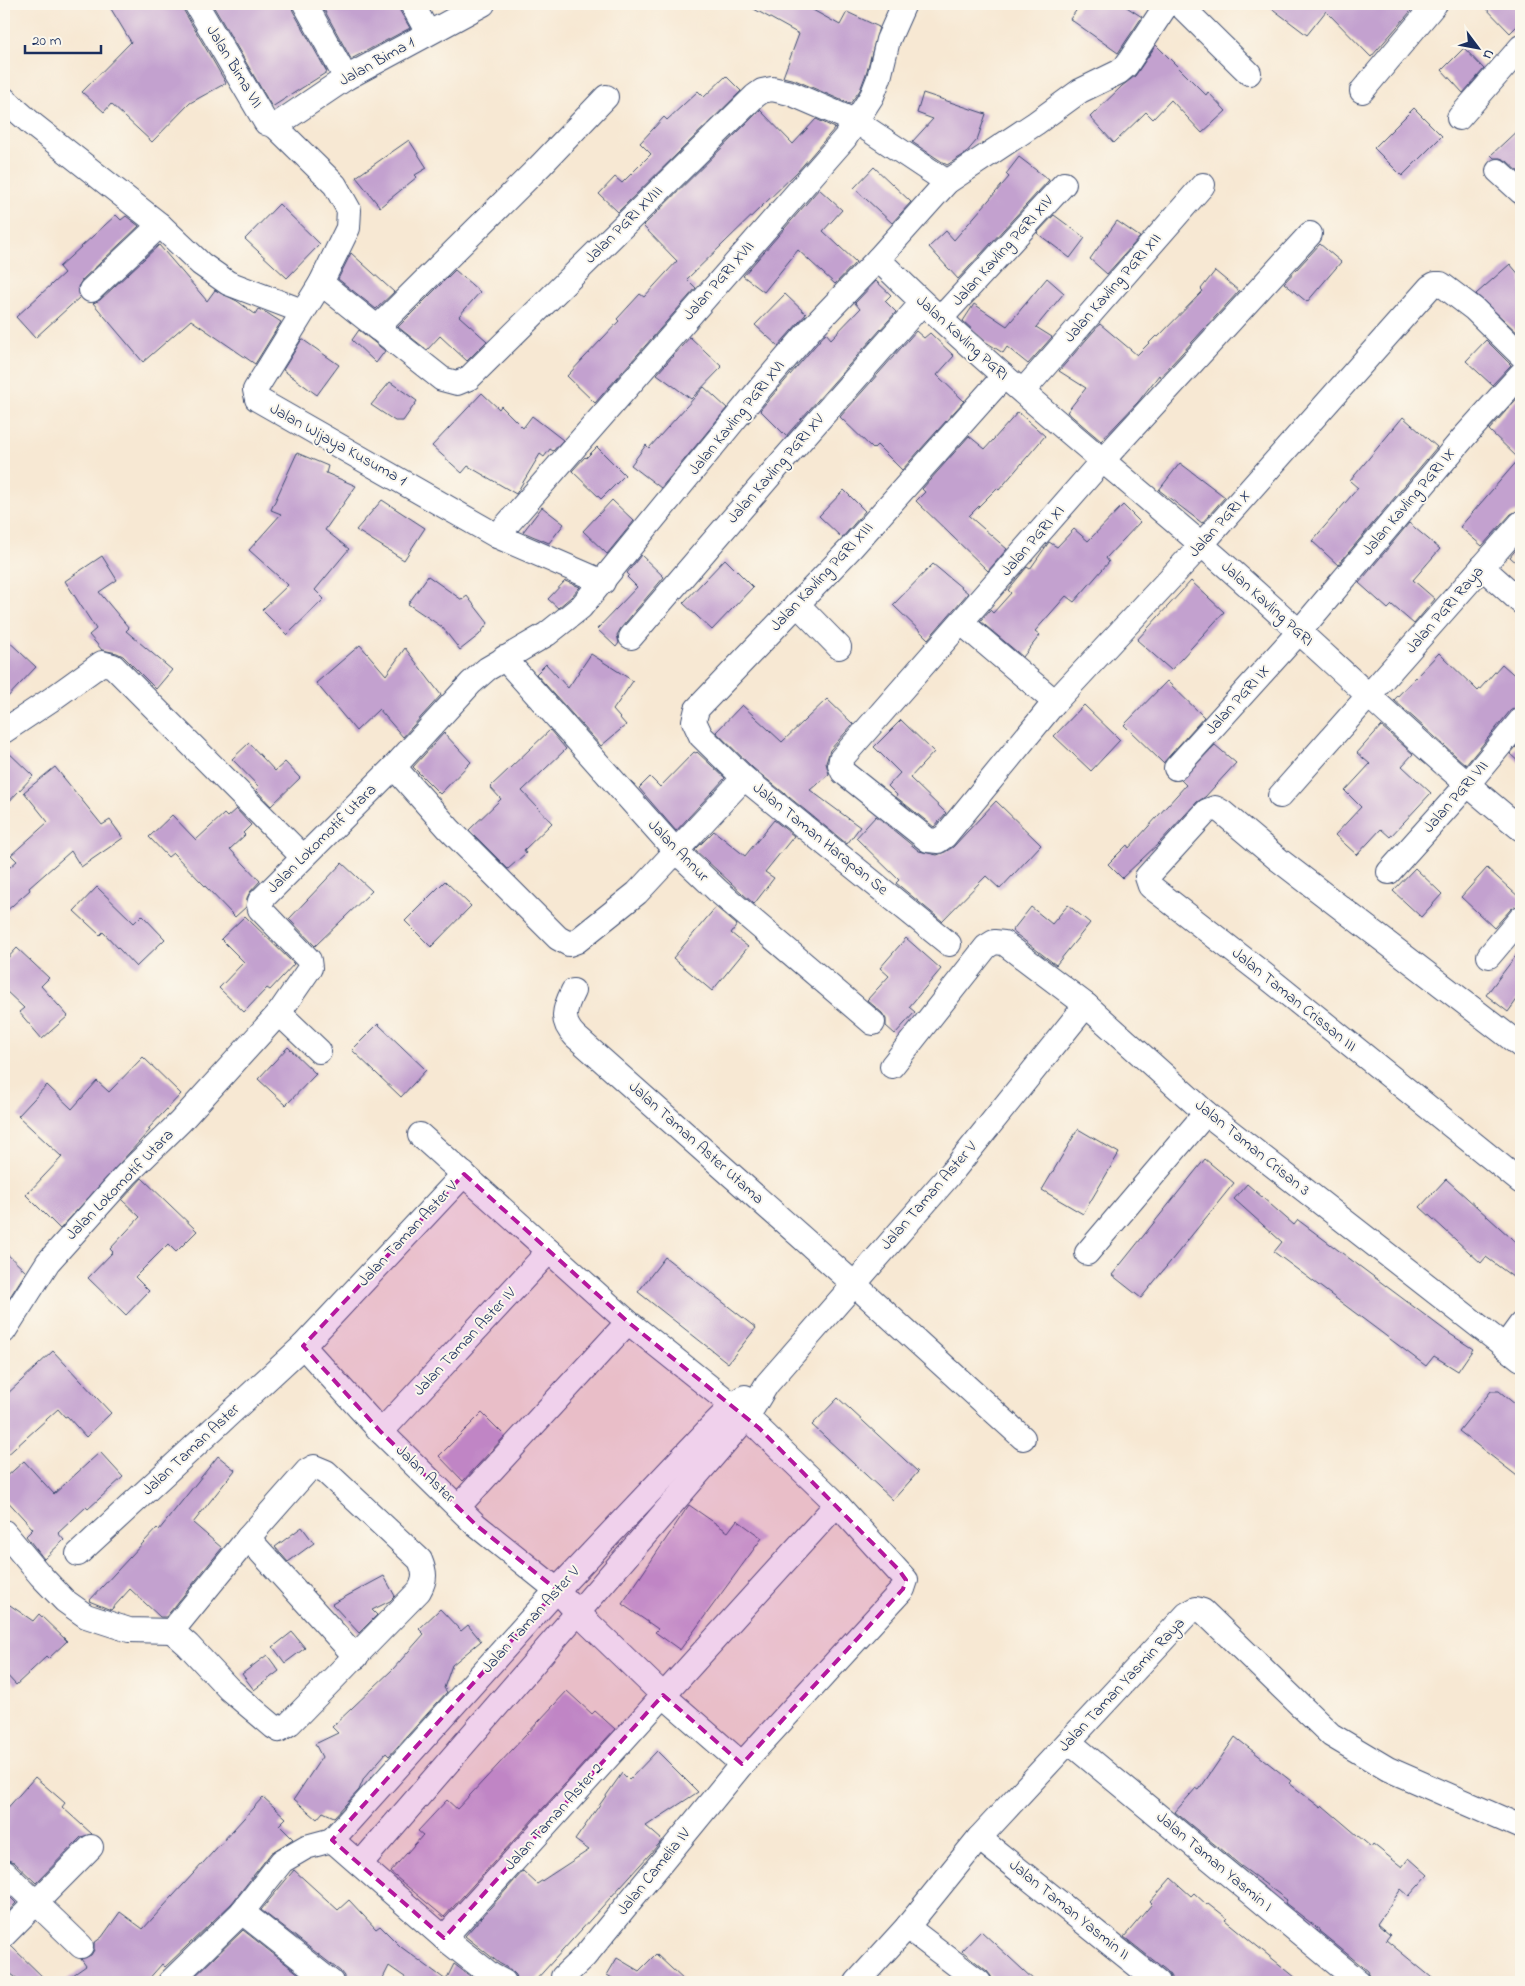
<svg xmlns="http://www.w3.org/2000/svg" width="1525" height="1986" viewBox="0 0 1525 1986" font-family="'Indie Flower',sans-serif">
<rect width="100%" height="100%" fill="#fbf7ec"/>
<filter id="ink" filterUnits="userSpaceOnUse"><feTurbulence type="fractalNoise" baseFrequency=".02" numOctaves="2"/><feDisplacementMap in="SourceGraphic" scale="10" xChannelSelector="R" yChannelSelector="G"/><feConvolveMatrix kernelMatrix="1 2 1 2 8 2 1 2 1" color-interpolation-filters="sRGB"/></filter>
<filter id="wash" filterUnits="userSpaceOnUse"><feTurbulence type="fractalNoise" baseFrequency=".0096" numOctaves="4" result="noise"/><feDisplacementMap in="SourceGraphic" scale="20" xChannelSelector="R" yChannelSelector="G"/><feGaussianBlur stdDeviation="1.12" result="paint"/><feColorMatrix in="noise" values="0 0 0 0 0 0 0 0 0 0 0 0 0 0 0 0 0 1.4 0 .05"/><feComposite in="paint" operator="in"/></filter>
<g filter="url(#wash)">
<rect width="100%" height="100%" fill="#f7e8d3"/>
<g id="blocks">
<g fill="#c3a1cf">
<polygon points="108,4 182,4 184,11 226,83 190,103 152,142 111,104 104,112 82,92 131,42"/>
<polygon points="212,4 291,4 293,11 327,72 272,107"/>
<polygon points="321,4 398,4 400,11 410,28 351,59"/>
<polygon points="745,4 802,4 840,25 847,12 879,27 866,74 860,90 850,104 795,80 783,77 799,34"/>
<polygon points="1081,4 1122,4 1142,17 1118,53 1070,19"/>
<polygon points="1266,4 1417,4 1371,57 1326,11 1307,35"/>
<polygon points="1482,4 1521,4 1521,22 1510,33"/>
<polygon points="1156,45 1206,95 1208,92 1226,111 1202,133 1171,100 1153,119 1146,112 1114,143 1090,117 1122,86 1135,76"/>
<polygon points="1464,48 1484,69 1463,93 1442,70"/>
<polygon points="726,76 741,91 618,212 599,194 615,177 622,183 651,154 640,143 664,117 667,120 698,91 704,97"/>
<polygon points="923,93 986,114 977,140 965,154 947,165 912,142 933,119 917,113"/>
<polygon points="1414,108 1442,136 1402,176 1374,148"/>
<polygon points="760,110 793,144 816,119 835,128 798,171 687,279 696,288 595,403 567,376 619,321 617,319 640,294 644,297 677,261 643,226"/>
<polygon points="1521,127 1521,174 1507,161 1500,158 1494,158 1491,155"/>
<polygon points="409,140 427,168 415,175 417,177 380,207 356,177"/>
<polygon points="1019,157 1049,180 958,279 929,247 946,231 954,240 1009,177 1006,174"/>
<polygon points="874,167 911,202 892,223 854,188"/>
<polygon points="819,189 842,210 823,231 856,262 835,284 798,250 764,292 743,276"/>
<polygon points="279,204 320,244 287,278 245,239"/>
<polygon points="116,215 121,220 126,216 139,226 82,280 78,287 80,297 35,338 16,317 64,273 59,267"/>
<polygon points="1054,215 1085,238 1070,258 1037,233"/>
<polygon points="1117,221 1140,237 1107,274 1090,259"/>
<polygon points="1320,244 1341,262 1307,302 1284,283"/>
<polygon points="159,245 207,301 215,290 237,301 255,314 258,309 267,313 281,322 255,364 191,320 143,362 93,303 100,300"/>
<polygon points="351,253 394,292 376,309 338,279"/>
<polygon points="1510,264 1521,277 1521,336 1476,294"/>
<polygon points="455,270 480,292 459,316 487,341 467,361 440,336 427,350 398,327"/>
<polygon points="1215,271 1239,291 1160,377 1159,375 1138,402 1101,441 1067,412 1086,388 1059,371 1100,324 1137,355 1156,336 1158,337 1203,291 1201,289"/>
<polygon points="1047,278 1064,293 1036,327 1052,337 1028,364 1007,347 1003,353 986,342 963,321 974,304 1007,326"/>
<polygon points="876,281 891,295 885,301 896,312 786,436 760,410 826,333 831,339 860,309 855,303"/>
<polygon points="785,294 806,314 778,346 755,325"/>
<polygon points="359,330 385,351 376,363 352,340"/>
<polygon points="916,331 924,338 930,333 954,356 937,375 964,401 902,470 877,445 873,449 840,417"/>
<polygon points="690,337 722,367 691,399 657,374"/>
<polygon points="302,339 339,365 317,395 283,370"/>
<polygon points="1486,340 1511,365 1492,385 1466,361"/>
<polygon points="390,382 417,401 403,421 395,421 371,405"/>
<polygon points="704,387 727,408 661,488 631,465 646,445 649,448"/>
<polygon points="482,393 499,409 501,406 523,428 532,416 563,440 553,451 550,449 544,457 540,454 516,494 468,466 462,473 432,446"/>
<polygon points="1521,394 1521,510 1511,514 1482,546 1460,527 1519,459 1489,430"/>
<polygon points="1018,412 1045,436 999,490 997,488 969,516 1007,549 988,571 916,501 925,492 922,489 969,436 985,449"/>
<polygon points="1403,417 1437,447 1338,565 1312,541 1358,488 1350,481"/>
<polygon points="597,447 625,475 601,499 572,471 585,457 586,458"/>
<polygon points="297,453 328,466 326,473 356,486 325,530 349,549 315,590 324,599 287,635 262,610 288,585 249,550 281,514 271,510"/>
<polygon points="1180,463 1225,497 1202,523 1159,490"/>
<polygon points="844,490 865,511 842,538 819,516"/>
<polygon points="382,500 425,528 404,560 356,530"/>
<polygon points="612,500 634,521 607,554 583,531"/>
<polygon points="1123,505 1140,522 1106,558 1109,562 1074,602 1066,596 1035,631 1040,635 1023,657 980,621 990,610 993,613 1011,593 1008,590 1027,567 1030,569 1049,542 1057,547 1074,529 1088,541"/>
<polygon points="542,507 564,524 549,543 523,532"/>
<polygon points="1409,523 1440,549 1413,580 1435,599 1414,624 1392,605 1388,609 1359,583"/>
<polygon points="1521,543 1521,567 1510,557"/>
<polygon points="641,555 664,577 621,628 617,635 619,643 616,647 597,629 637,587 627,577 629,575 627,573"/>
<polygon points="102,556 117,580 99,592 129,628 126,631 172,670 156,689 123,656 117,653 102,650 89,635 96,629 65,581"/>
<polygon points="725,559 753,587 712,630 683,603"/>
<polygon points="933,564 968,593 928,639 893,605"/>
<polygon points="428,576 462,600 467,596 488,623 479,635 460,650 442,627 408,604"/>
<polygon points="565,581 580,587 571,597 558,608 548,599"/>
<polygon points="1191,581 1224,612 1171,670 1137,640"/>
<polygon points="4,637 36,667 4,701"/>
<polygon points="360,645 386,675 405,648 441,695 403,737 379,709 356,731 316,683"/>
<polygon points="1439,653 1478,691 1502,664 1521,681 1521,707 1516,707 1510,711 1466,765 1394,700"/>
<polygon points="591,654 633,681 613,710 626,725 601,746 536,674 546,664 568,688"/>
<polygon points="1167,681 1204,717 1163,763 1124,725"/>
<polygon points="827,699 853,724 830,750 826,763 829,774 810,790 860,827 847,844 753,768 716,732 742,705 782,742"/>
<polygon points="1084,705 1120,740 1091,771 1054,736"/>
<polygon points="901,720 934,752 910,778 946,813 934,827 896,797 897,795 888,786 900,773 874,747"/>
<polygon points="1381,726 1413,754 1402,766 1431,793 1390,837 1381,829 1357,855 1335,835 1361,807 1345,791 1370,764 1357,753"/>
<polygon points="550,730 566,749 522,791 552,823 524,850 526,853 508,869 469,830 501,799 490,787"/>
<polygon points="444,733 471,762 440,794 413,767"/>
<polygon points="1521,741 1521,764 1510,754"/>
<polygon points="249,743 275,771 285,762 300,778 271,806 256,790 259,787 232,759"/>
<polygon points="1215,745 1236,763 1205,797 1197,802 1159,843 1122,878 1108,864 1127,845 1129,848 1186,785 1181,780"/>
<polygon points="4,748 33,776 4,807"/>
<polygon points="694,752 696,753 697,752 725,778 676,831 639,788 650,777 660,787"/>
<polygon points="55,767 102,825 110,820 123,838 81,867 71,851 29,888 30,890 4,913 4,872 17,861 11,855 48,822 24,792"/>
<polygon points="996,801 1041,845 1000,889 986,876 942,921 896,883 899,880 856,838 876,816 919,851 937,855 945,852 953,847"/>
<polygon points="236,809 251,825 243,833 245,835 230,849 260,881 250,892 247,898 246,907 235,917 173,853 168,857 149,837 172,815 196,840 224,814 227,817"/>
<polygon points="774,820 794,836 765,872 774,878 754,904 695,850 714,831 745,856"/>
<polygon points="342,863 372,891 315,946 289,919"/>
<polygon points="1415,868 1442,894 1421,917 1393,891"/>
<polygon points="1487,868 1521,899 1521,905 1511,909 1494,928 1461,897"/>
<polygon points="445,881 471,906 431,947 405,921"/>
<polygon points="97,887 134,923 142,915 165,939 136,967 103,932 100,935 74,911"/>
<polygon points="1068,905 1090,923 1056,965 1012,931 1031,907 1052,924"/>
<polygon points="716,907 737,925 731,933 748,947 712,991 673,958"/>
<polygon points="245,916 294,964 270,990 267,988 244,1012 219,988 244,962 221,939"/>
<polygon points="906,938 941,969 909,1007 915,1012 895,1034 886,1026 886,1019 882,1013 867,1000 889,976 880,968"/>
<polygon points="17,948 49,978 41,986 68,1016 42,1039 19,1012 24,1008 4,989 4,962"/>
<polygon points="1521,949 1521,994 1508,1012 1486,995"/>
<polygon points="378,1024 426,1070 401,1097 352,1050"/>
<polygon points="288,1047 316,1074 286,1105 258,1079"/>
<polygon points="143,1057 181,1094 148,1129 150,1130 60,1229 26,1195 62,1157 18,1116 47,1085 72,1109 97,1081 109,1092"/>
<polygon points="1078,1129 1119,1153 1083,1214 1042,1190"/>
<polygon points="1205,1159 1234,1183 1141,1298 1112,1275"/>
<polygon points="142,1178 197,1231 176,1252 168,1244 135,1277 149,1291 126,1315 88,1278 113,1252 110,1249 140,1217 122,1200"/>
<polygon points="1446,1179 1521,1247 1521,1283 1486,1257 1481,1263 1420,1207"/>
<polygon points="1247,1184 1294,1225 1298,1220 1450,1334 1473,1349 1458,1371 1434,1356 1426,1366 1274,1252 1282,1242 1234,1199"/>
<polygon points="4,1251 26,1272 4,1306"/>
<polygon points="665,1257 756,1328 728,1363 638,1292"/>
<polygon points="53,1351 111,1413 86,1437 67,1416 65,1417 58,1409 4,1458 4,1397"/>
<polygon points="1491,1391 1499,1391 1521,1409 1521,1479 1459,1431"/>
<polygon points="838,1398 918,1472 893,1500 812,1425"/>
<polygon points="482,1413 505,1436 463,1481 439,1456"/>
<polygon points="100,1452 123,1477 88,1509 86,1507 58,1533 64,1540 44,1559 26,1536 33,1529 4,1497 4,1479 24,1461 54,1494"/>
<polygon points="218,1456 235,1470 193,1523 222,1548 166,1617 160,1617 130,1589 111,1610 89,1601 157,1528 159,1530"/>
<polygon points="689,1505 728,1532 737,1520 762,1538 680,1650 655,1632 658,1629 622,1604"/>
<polygon points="302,1527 314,1543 288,1562 275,1547"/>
<polygon points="384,1576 395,1596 390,1601 372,1610 377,1615 359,1633 332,1604"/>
<polygon points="4,1601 33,1621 39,1614 67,1641 48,1659 46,1657 16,1685 4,1672"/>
<polygon points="440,1609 461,1631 468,1625 481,1641 452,1665 444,1688 447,1692 389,1756 386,1753 364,1778 359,1790 334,1817 323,1812 317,1819 294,1799 322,1757 315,1744 338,1733 332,1727 393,1669 424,1634 419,1629"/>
<polygon points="292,1632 305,1648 285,1663 273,1647"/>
<polygon points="267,1655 279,1671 254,1690 242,1674"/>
<polygon points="567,1691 592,1714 595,1711 615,1729 444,1917 390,1872 423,1835 418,1831 447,1800 457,1809"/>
<polygon points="1235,1737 1291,1781 1289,1783 1321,1808 1323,1806 1371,1847 1373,1844 1402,1867 1409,1858 1428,1875 1409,1896 1401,1889 1377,1924 1390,1935 1386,1940 1437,1982 1373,1982 1368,1971 1319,1931 1320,1930 1285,1903 1287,1900 1241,1866 1175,1812 1196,1788 1199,1790"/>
<polygon points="657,1751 698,1792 646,1826 662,1840 659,1844 534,1982 518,1982 516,1975 511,1970 499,1963 465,1936 523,1871 537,1884 589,1850 575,1840 622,1773 629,1780"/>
<polygon points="35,1777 65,1803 62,1807 92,1834 81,1837 36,1883 14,1862 4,1859 4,1812"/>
<polygon points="263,1797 286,1818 279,1825 293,1839 271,1853 232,1903 165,1967 162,1964 146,1982 63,1982 86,1966 81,1959 91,1955 94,1950 94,1943 102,1937 120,1912 143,1929"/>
<polygon points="294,1870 338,1910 349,1900 376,1929 380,1926 401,1947 446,1980 454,1964 478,1982 412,1982 389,1966 381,1982 344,1982 344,1976 340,1971 261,1910"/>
<polygon points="1171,1878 1191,1896 1194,1893 1207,1905 1208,1903 1227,1918 1225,1920 1301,1982 1171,1982 1171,1977 1167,1971 1124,1937 1152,1904 1150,1902"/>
<polygon points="4,1891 16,1903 4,1916"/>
<polygon points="243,1930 309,1982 189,1982"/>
<polygon points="981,1931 1036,1982 992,1982 991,1976 987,1971 962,1951"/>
<polygon points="11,1946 48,1982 22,1982 4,1969 4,1948"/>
<polygon points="656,1954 686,1982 619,1982 607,1975 617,1958 639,1971"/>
</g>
</g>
</g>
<g filter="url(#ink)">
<use href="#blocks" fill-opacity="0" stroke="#3c4b70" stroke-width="1"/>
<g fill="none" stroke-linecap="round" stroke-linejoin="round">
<g stroke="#3c4b70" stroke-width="26">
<g id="minor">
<polyline points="196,4 266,123 275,126 335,185 349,210 348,228 321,283 255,390 257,399 497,536 603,582"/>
<polyline points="305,4 346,78"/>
<polyline points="412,4 428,33"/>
<polyline points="1179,4 1249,73"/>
<polyline points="1362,91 1435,4"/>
<polyline points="4,99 32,124 160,225 201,264 228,283 302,311"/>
<polyline points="1459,118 1521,47"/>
<polyline points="275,126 346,78 483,4"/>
<polyline points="1498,171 1521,192"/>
<polyline points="1310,234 1102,461 841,759 840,765 843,772 928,840 938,841 945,836 1055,702 1201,545 1430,287 1435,284 1441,284 1474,309 1521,355"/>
<path d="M878,259C980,361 1093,451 1202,545C1310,638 1410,739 1521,829"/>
<polyline points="321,283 442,379 457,383 469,378 755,96 762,91 772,89 790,93 857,122 947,182"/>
<polyline points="91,290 160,225"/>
<polyline points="941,318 1064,184"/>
<polyline points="377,328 541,165 606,97"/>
<polyline points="1023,391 1203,185"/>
<polyline points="497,536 845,138 872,96 879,78 888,40 904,4"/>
<polyline points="1482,567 1521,602"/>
<polyline points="797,604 839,647"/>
<polyline points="962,623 1055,702"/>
<polyline points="631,637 779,465 922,303"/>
<polyline points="504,658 675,850 718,891 873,1023"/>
<polyline points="4,731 52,699 102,663 113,666 303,857"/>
<polyline points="394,767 449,829 558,938 569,944 577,941 637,893 744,778"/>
<polyline points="1176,768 1299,632 1464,437 1521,374"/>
<polyline points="1280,796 1521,523"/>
<polyline points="1389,872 1467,785 1521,720"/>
<polyline points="949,944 744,778 701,736 694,721 697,709 851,548 1004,376"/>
<polyline points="1489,956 1521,918"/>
<path d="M573,991C564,1009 560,1021 575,1036L853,1283L1023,1438"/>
<polyline points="279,1013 319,1051"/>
<polyline points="1521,1046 1279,860 1222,812 1215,808 1207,811 1147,877 1150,886 1262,973 1521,1182"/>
<polyline points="892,1066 986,947 994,942 1004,943 1086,1005 1206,1113 1521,1359"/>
<polyline points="420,1135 628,1322 747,1417 837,1504 906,1580 903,1589 742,1764 585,1956 563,1977"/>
<polyline points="1087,1253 1206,1113"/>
<polyline points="4,1331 48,1262 126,1175 180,1122 279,1013 310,968 309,960 260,909 259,905 260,901 394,767 471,683 487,669 547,634 581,607 762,386 810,330 878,259 947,182 1036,123 1080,91 1119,72 1126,66 1167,4"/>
<polyline points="303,1346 381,1432 476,1525 557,1590 577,1612 663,1695 742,1764"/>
<polyline points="1505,1346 1521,1324"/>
<polyline points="381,1432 549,1251"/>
<path d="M314,1467L326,1472L420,1560C425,1572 426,1579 419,1591L290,1723L279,1730L274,1727L229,1689L188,1645L172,1631L248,1538L307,1471Z"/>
<polyline points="458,1507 628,1322"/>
<polyline points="4,1532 41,1576 65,1601 86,1616 129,1630 172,1631"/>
<polyline points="248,1538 356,1657"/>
<polyline points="78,1554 303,1346 464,1174"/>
<polyline points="1069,1742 1359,1982"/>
<polyline points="979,1838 1158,1982"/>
<polyline points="332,1840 557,1590 712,1426 733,1405 745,1397"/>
<polyline points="332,1840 444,1938 491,1975 504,1982"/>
<polyline points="361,1863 747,1417 767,1384 952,1172 1086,1005"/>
<polyline points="4,1872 81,1946"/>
<polyline points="242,1912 331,1982"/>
<polyline points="907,1927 979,1982"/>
<polyline points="4,1935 91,1847"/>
<polyline points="444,1938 837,1504"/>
<polyline points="170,1982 242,1912 282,1861 306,1847 332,1840"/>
<polyline points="857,1982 907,1927 979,1838 1187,1614 1196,1609 1203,1611 1331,1735 1388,1769 1521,1827"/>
</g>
</g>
<use href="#minor" stroke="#fff" stroke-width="24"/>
</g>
</g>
<path fill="#b5179e" fill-opacity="0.2" stroke="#b5179e" stroke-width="4" stroke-dasharray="10 6" stroke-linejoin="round" d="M464,1174L628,1322L759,1428L899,1570L906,1580L903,1589L742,1764L663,1695L444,1938L332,1840L557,1590L476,1525L381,1432L303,1346Z"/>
<g text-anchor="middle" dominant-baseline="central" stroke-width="4" stroke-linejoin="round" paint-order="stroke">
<g font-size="16" fill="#1b2f5e" stroke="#fbf7ec">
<text transform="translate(377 62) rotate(-29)">Jalan Bima 1</text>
<text transform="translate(234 67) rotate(59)">Jalan Bima VII</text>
<text transform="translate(624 225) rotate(-45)">Jalan PGRI XVIII</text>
<text transform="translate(1003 251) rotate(-48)">Jalan Kavling PGRI XIV</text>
<text transform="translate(719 281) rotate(-49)">Jalan PGRI XVII</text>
<text transform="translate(1113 288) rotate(-49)">Jalan Kavling PGRI XII</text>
<text transform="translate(962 338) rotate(42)">Jalan Kavling PGRI</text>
<text transform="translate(737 418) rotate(-51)">Jalan Kavling PGRI XVI</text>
<text transform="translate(338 445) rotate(29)">Jalan Wijaya Kusuma 1</text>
<text transform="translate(776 469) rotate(-49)">Jalan Kavling PGRI XV</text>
<text transform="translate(1409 502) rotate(-50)">Jalan Kavling PGRI IX</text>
<text transform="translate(1220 524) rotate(-48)">Jalan PGRI X</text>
<text transform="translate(1033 541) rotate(-49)">Jalan PGRI XI</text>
<text transform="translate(822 577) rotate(-47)">Jalan Kavling PGRI XIII</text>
<text transform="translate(1267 604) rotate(42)">Jalan Kavling PGRI</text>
<text transform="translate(1445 610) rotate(-49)">Jalan PGRI Raya</text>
<text transform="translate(1238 700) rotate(-48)">Jalan PGRI IX</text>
<text transform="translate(1456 797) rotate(-49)">Jalan PGRI VII</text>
<text transform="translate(322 839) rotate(-45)">Jalan Lokomotif Utara</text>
<text transform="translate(820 839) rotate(39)">Jalan Taman Harapan Se</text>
<text transform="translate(678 851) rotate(46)">Jalan Annur</text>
<text transform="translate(1294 1000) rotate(39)">Jalan Taman Crissan III</text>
<text transform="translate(696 1143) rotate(42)">Jalan Taman Aster Utama</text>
<text transform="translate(1252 1148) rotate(39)">Jalan Taman Crisan 3</text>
<text transform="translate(120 1185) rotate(-46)">Jalan Lokomotif Utara</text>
<text transform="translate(929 1196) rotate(-49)">Jalan Taman Aster V</text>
<text transform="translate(408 1234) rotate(-47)">Jalan Taman Aster V</text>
<text transform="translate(465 1342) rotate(-47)">Jalan Taman Aster IV</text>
<text transform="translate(191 1450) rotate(-43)">Jalan Taman Aster</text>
<text transform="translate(425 1474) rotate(44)">Jalan Aster</text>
<text transform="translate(531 1620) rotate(-48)">Jalan Taman Aster V</text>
<text transform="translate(1122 1685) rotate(-47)">Jalan Taman Yasmin Raya</text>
<text transform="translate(554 1817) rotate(-48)">Jalan Taman Aster 2</text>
<text transform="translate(1214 1862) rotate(40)">Jalan Taman Yasmin I</text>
<text transform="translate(654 1872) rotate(-51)">Jalan Camelia IV</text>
<text transform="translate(1069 1910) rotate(39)">Jalan Taman Yasmin II</text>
</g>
</g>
<rect width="1525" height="1986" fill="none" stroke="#fbf7ec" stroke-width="20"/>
<g transform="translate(1478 48) rotate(122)" stroke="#fbf7ec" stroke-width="4" paint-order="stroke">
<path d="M0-4L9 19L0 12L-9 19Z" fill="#1b2f5e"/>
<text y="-8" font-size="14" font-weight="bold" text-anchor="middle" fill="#1b2f5e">U</text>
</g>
<path d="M25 45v8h76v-8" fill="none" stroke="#1b2f5e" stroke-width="2.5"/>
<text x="32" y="45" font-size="15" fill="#1b2f5e" stroke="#fbf7ec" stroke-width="4" paint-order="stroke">20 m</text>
</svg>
